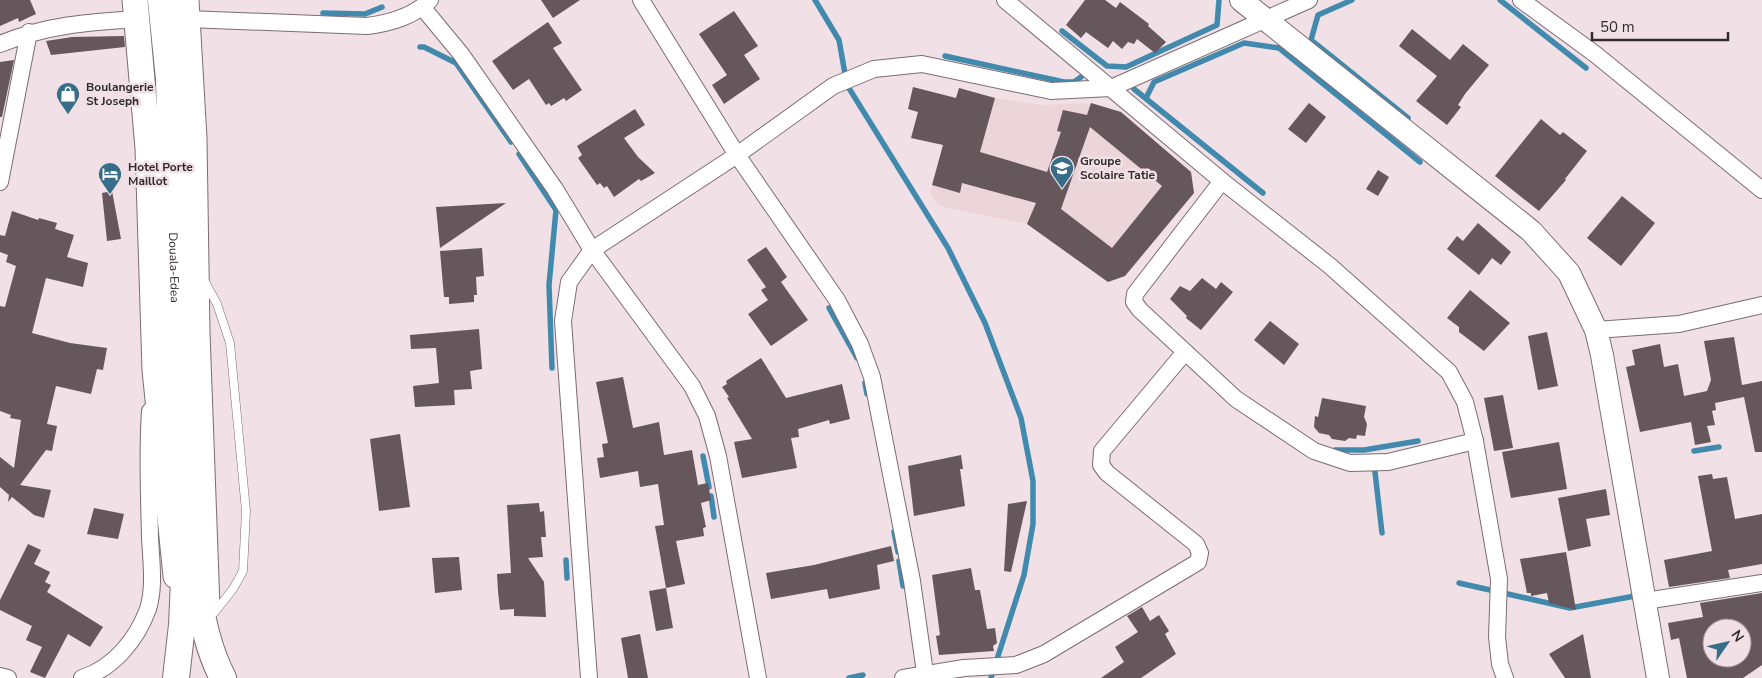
<svg xmlns="http://www.w3.org/2000/svg" width="1762" height="678" viewBox="0 0 1762 678" font-family="'Nunito Sans',sans-serif">
<rect width="100%" height="100%" fill="#f1e1e6"/>
<polygon fill="#ecd4db" points="959,88 995,98 1040,105 1091,103 1121,112 1191,172 1194,193 1125,276 1108,282 1027,224 939,206 930,193"/>
<g fill="none" stroke-linecap="round" stroke-linejoin="round">
<g stroke="#418aad" stroke-width="5.5">
<polyline points="815,0 839,40 847,85 948,248 985,323 1021,418 1033,481 1033,524 1024,575 991,678"/>
<polyline points="1352,0 1318,15 1311,40 1408,118"/>
<polyline points="1500,0 1586,68"/>
<polyline points="323,13 365,14 382,7"/>
<polyline points="1062,31 1107,66 1126,67 1217,25 1219,0"/>
<polyline points="420,47 424,47 456,63 511,142"/>
<polyline points="945,56 1064,82 1074,82 1081,77"/>
<polyline points="1134,89 1263,193"/>
<polyline points="1146,98 1154,82 1244,43 1279,48 1420,162"/>
<polyline points="519,154 556,210 549,285 552,368"/>
<polyline points="829,308 857,358"/>
<polyline points="865,383 867,394"/>
<polyline points="1335,450 1364,450 1418,441"/>
<polyline points="1694,451 1719,447"/>
<polyline points="703,456 709,487"/>
<polyline points="1375,472 1382,533"/>
<polyline points="711,496 714,517"/>
<polyline points="894,532 898,552"/>
<polyline points="566,560 567,578"/>
<polyline points="899,561 903,586"/>
<polyline points="1459,583 1570,608 1635,596 1636,600"/>
<polyline points="849,678 863,675"/>
</g>
</g>
<g fill="#65575c" fill-rule="evenodd">
<polygon points="0,0 30,0 36,14 19,22 18,18 0,26"/>
<polygon points="541,0 580,0 553,18"/>
<polygon points="1085,0 1105,0 1116,8 1120,2 1149,24 1148,26 1166,42 1155,53 1137,39 1134,44 1128,42 1122,49 1113,41 1108,48 1086,32 1081,38 1066,25"/>
<polygon points="734,11 758,46 744,55 760,79 724,104 712,85 727,75 699,34"/>
<polygon points="548,22 562,43 553,48 582,90 566,101 564,98 551,106 549,103 546,105 529,79 513,90 492,61"/>
<polygon points="1412,29 1450,60 1463,44 1489,65 1465,94 1458,105 1461,107 1447,125 1416,101 1437,76 1399,46"/>
<polygon points="124,36 125,47 51,55 46,41 72,37"/>
<polygon points="14,60 2,117 0,117 0,62"/>
<path d="M913,87L956,98L959,88L995,98L980,152L1047,172L1061,132L1057,131L1063,110L1087,115L1091,103L1121,112L1191,172L1194,193L1125,276L1108,282L1027,224L1036,203L962,183L960,193L932,185L943,145L911,138L918,112L908,109ZM1090,127L1162,186L1112,248L1061,209Z"/>
<polygon points="1309,103 1326,117 1306,143 1288,129"/>
<polygon points="635,109 645,125 624,138 638,157 655,173 641,181 639,179 614,197 607,186 604,188 600,183 597,185 578,158 582,155 577,146"/>
<polygon points="1541,119 1560,135 1563,132 1587,151 1565,179 1566,180 1539,211 1495,176"/>
<polygon points="1378,170 1389,177 1378,196 1366,189"/>
<polygon points="112,191 121,239 107,241 102,193"/>
<polygon points="1622,196 1655,223 1621,266 1587,238"/>
<polygon points="506,203 440,248 436,207"/>
<polygon points="12,211 38,220 39,218 57,223 55,229 74,235 67,257 88,263 83,287 46,278 32,333 70,343 107,348 103,370 97,369 91,394 56,386 47,424 57,426 52,451 46,450 20,485 51,490 44,518 34,515 12,497 8,502 9,495 0,487 0,457 14,468 21,420 10,418 11,415 0,411 0,306 5,307 16,266 6,262 8,255 0,252 0,235 5,236"/>
<polygon points="1478,223 1511,252 1501,265 1492,258 1479,275 1447,249 1457,236 1463,241"/>
<polygon points="766,247 787,277 781,282 808,320 771,346 748,314 768,300 761,290 766,287 747,260"/>
<polygon points="482,248 484,276 476,277 477,295 474,295 474,302 449,304 449,297 444,297 440,251"/>
<polygon points="1202,278 1216,289 1221,282 1233,292 1201,330 1186,318 1187,316 1170,299 1180,286 1190,291"/>
<polygon points="1470,290 1510,323 1484,351 1459,332 1459,327 1447,318"/>
<polygon points="1270,321 1299,344 1284,365 1254,340"/>
<polygon points="479,329 482,369 470,371 472,389 454,390 455,405 415,407 413,386 439,383 436,348 411,349 410,335"/>
<polygon points="1547,332 1558,386 1538,390 1528,336"/>
<polygon points="1734,337 1742,385 1762,381 1762,452 1755,452 1744,397 1715,403 1716,410 1712,411 1715,425 1707,426 1711,442 1695,445 1691,422 1640,432 1626,367 1635,365 1632,350 1660,344 1664,367 1678,364 1684,396 1707,391 1711,380 1704,341"/>
<polygon points="761,358 786,398 842,384 850,419 830,424 829,420 798,429 799,437 791,438 797,468 742,478 734,442 752,439 727,398 729,397 722,387 727,384 726,381"/>
<polygon points="623,377 633,428 659,422 664,455 692,450 698,485 708,483 711,500 701,503 706,527 703,528 704,536 676,541 685,584 666,588 655,526 664,525 658,484 640,487 638,471 600,478 597,458 604,457 602,444 608,443 596,382"/>
<polygon points="1503,395 1513,448 1494,451 1484,398"/>
<polygon points="1322,398 1366,406 1364,417 1367,424 1365,436 1357,435 1356,439 1349,438 1345,441 1332,439 1329,435 1319,433 1314,427 1315,416 1318,417"/>
<polygon points="400,434 410,507 379,511 370,439"/>
<polygon points="1559,442 1567,489 1511,498 1502,452"/>
<polygon points="961,455 963,469 960,469 965,506 914,516 908,466"/>
<polygon points="1712,474 1713,479 1727,477 1735,519 1762,514 1762,564 1728,570 1730,578 1669,587 1664,560 1712,551 1698,476"/>
<polygon points="1606,489 1610,515 1586,519 1591,546 1568,551 1558,498"/>
<polygon points="1027,501 1011,572 1004,571 1008,504"/>
<polygon points="539,503 540,512 544,511 546,537 541,537 543,557 528,558 544,582 546,617 514,616 514,609 500,610 498,591 497,574 511,573 507,505"/>
<polygon points="94,508 124,514 118,539 87,534"/>
<polygon points="28,544 41,550 34,564 50,572 45,582 51,585 47,592 103,627 90,647 68,634 45,678 30,672 42,647 26,640 32,626 0,610 0,600"/>
<polygon points="891,546 894,561 877,565 880,589 829,599 827,589 771,599 766,573 814,565"/>
<polygon points="1566,552 1576,610 1549,603 1547,593 1531,596 1531,593 1527,593 1520,559"/>
<polygon points="459,557 462,590 435,593 432,558"/>
<polygon points="971,568 975,590 980,590 987,629 995,628 997,643 993,646 994,651 939,655 936,636 940,635 932,575"/>
<polygon points="666,588 673,628 656,631 649,591"/>
<path d="M1762,593V665L1743,678H1687L1679,638L1671,640L1668,623L1703,617L1700,603ZM1712,628H1742V658H1712Z"/>
<polygon points="1142,607 1150,621 1159,615 1169,631 1165,634 1176,654 1141,678 1101,678 1124,662 1115,647 1138,632 1127,616"/>
<polygon points="640,634 648,678 628,678 621,638"/>
<polygon points="1583,634 1591,678 1565,678 1549,654"/>
</g>
<g fill="none" stroke-linecap="round" stroke-linejoin="round">
<g stroke="#7c6d72" stroke-width="9">
<polyline id="service" points="204,280 217,304 230,343 246,511 243,571 233,589 214,613"/>
</g>
<g stroke="#7c6d72" stroke-width="18">
<g id="minor">
<polyline points="641,0 737,155 837,300 860,344 872,377 912,581 925,673"/>
<polyline points="1005,0 1222,181 1330,266 1449,372 1465,402 1475,441 1499,579 1497,637 1500,664 1505,678"/>
<polyline points="1521,0 1595,54 1762,190"/>
<polyline points="423,8 461,54 555,189 592,250 692,386 707,416 718,456 758,678"/>
<path d="M188,19L367,26C390,23 413,17 430,0"/>
<path d="M0,44C47,25 88,22 138,19"/>
<polyline points="1222,181 1135,294 1134,302 1140,310 1236,399 1314,451 1350,463 1388,462 1475,441"/>
<polyline points="0,182 29,32"/>
<polyline points="1596,330 1679,324 1762,305"/>
<polyline points="1645,601 1762,583"/>
<polyline points="0,676 8,678"/>
<path d="M82,678C114,668 137,639 148,609C155,587 151,560 150,537C149,495 147,453 150,411"/>
<polyline points="589,678 563,321 569,282 592,250 737,155 833,86 874,69 922,64 1051,91 1111,88 1309,0"/>
<polyline points="903,678 964,668 1016,665 1044,654 1198,562 1200,553 1196,544 1107,473 1101,465 1102,451 1185,352"/>
</g>
</g>
<g stroke="#7c6d72" stroke-width="24">
<polyline id="secondary" points="1241,0 1531,231 1569,273 1596,330 1602,355 1658,678"/>
</g>
<g stroke="#7c6d72" stroke-width="27">
<g id="primary">
<polyline points="135,0 148,148 155,370 176,576"/>
<polyline points="186,0 194,138 197,332 207,607"/>
</g>
</g>
<g stroke="#7c6d72" stroke-width="28">
<g id="trunk">
<path id="s1" d="M161,0L169,79L175,306L186,535L182,625L176,678"/>
<path d="M194,575C201,610 206,646 223,678"/>
</g>
</g>
<use href="#service" stroke="#fff" stroke-width="8"/>
<use href="#minor" stroke="#fff" stroke-width="16"/>
<use href="#secondary" stroke="#fff" stroke-width="22"/>
<use href="#primary" stroke="#fff" stroke-width="25"/>
<use href="#trunk" stroke="#fff" stroke-width="26"/>
</g>
<defs>
<g id="shop-pin" transform="scale(1.25)"><path d="M0 17L-7.5 6A9.5 9.5 0 1 1 7.5 6Z" fill="#366d88" stroke="#f1e1e6"/><path d="M-5-2.5h2.3a2.7 3.5 0 0 1 5.4 0H5L5.5 6h-11ZM-1.5-2.5h3a1.5 2.3 0 0 0-3 0Z" fill="#fff"/></g>
<g id="school-pin" transform="scale(1.25)"><path d="M0 17L-7.5 6A9.5 9.5 0 1 1 7.5 6Z" fill="#366d88" stroke="#f1e1e6"/><path d="M0-5L7-2L0 1L-7-2ZM-4 1L0 2.5L4 1V4Q0 6-4 4Z" fill="#fff"/></g>
<g id="hotel-pin" transform="scale(1.25)"><path d="M0 17L-7.5 6A9.5 9.5 0 1 1 7.5 6Z" fill="#366d88" stroke="#f1e1e6"/><path d="M-6-4.5h1.5V1H6V5H4.5V3h-9V5H-6ZM-4 0a1.8 1.8 0 1 1 3.6 0ZM.5 0V-2.5h3Q6-2.5 6 0Z" fill="#fff"/></g>
</defs>
<g fill-rule="evenodd">
<use href="#shop-pin" x="68" y="94"/>
<use href="#school-pin" x="1062" y="168"/>
<use href="#hotel-pin" x="110" y="174"/>
</g>
<g text-anchor="middle" dominant-baseline="central" stroke-width="5" stroke-linejoin="round" paint-order="stroke">
<g font-size="12" font-weight="bold" fill="#322b2d" stroke="#f1e1e6" text-anchor="start">
<text x="86" y="87">Boulangerie<tspan x="86" dy="14">St Joseph</tspan></text>
<text x="1080" y="161">Groupe<tspan x="1080" dy="14">Scolaire Tatie</tspan></text>
<text x="128" y="167">Hotel Porte<tspan x="128" dy="14">Maillot</tspan></text>
</g>
<g font-size="12" fill="#322b2d" stroke="#f1e1e6">
<text stroke="none"><textPath href="#s1" startOffset="268">Douala-Edea</textPath></text>
</g>
</g>
<g transform="translate(1727 643) rotate(56)"><circle r="24" fill="#f1e1e6" stroke="#a5989c"/>
<path d="M0-4L9 19L0 12L-9 19Z" fill="#366d88"/>
<text y="-8" font-size="14" font-weight="bold" text-anchor="middle" fill="#322b2d">N</text>
</g>
<path d="M1592 32v8h136v-8" fill="none" stroke="#322b2d" stroke-width="2.5"/>
<text x="1600" y="32" font-size="15" fill="#322b2d" stroke="#f1e1e6" stroke-width="4" paint-order="stroke">50 m</text>
</svg>
